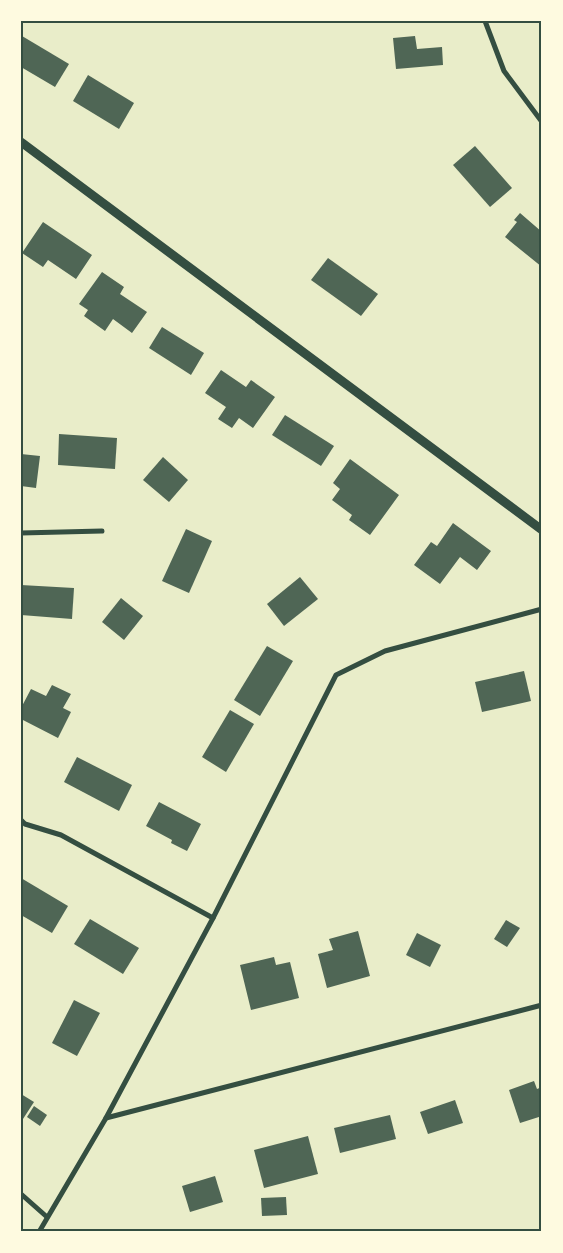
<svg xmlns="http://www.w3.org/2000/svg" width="563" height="1253" viewBox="0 0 563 1253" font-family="'PT Sans Narrow',sans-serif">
<rect width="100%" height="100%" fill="#e9edc9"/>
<g fill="#4f6655">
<polygon points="22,36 69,64 55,87 21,67"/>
<polygon points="415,36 417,49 442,47 443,65 396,69 393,38"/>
<polygon points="88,75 134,103 119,129 73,101"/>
<polygon points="475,146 512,188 490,207 453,165"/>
<polygon points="520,213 542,232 542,267 505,237 517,222 514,220"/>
<polygon points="43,222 92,255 76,279 48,260 43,267 22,253"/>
<polygon points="328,258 378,294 361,316 311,280"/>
<polygon points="102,272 124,287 120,294 147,312 132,333 113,319 105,331 84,316 88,310 79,304"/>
<polygon points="162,327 204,353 191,375 149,348"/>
<polygon points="221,370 246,387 251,380 275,397 253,428 239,418 232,428 218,419 226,407 205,393"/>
<polygon points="285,415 334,446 321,466 272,435"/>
<polygon points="59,434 117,438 115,469 58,465"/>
<polygon points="21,454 40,456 36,488 21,486"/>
<polygon points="163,457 188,480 169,502 143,480"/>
<polygon points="350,459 399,495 370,535 349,520 352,515 332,500 340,489 333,483"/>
<polygon points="453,523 491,551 477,570 460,557 440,584 414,565 431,542 437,546"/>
<polygon points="186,529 212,541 189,593 162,581"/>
<polygon points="300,577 318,599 284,626 267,604"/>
<polygon points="21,585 74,588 72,619 21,615"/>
<polygon points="121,598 143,616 124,640 102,622"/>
<polygon points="267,646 293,661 260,716 234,700"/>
<polygon points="524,671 531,701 482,712 475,682"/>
<polygon points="52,685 71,694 63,708 71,712 58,738 21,719 21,708 31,689 46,696"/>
<polygon points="230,710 254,724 226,772 202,757"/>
<polygon points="77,757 132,785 119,811 64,782"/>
<polygon points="159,802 201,824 187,851 171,843 172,840 146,826"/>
<polygon points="21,878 68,906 52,933 21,915"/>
<polygon points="90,919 139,948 123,974 74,944"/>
<polygon points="506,920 520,928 507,947 494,939"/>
<polygon points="358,931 370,976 327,988 318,954 333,950 329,939"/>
<polygon points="417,933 441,945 430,967 406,955"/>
<polygon points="274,957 276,965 290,962 299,998 251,1010 240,965"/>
<polygon points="74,1000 100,1013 77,1056 52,1043"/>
<polygon points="534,1081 537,1089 542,1087 542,1116 520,1123 509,1090"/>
<polygon points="21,1094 34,1102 21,1122"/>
<polygon points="455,1100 463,1123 428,1134 420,1112"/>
<polygon points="34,1106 47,1115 40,1126 27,1117"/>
<polygon points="390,1115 396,1139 340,1153 334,1128"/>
<polygon points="308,1136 318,1174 264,1188 254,1150"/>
<polygon points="215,1176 223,1202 190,1212 182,1186"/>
<polygon points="286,1197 287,1215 262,1216 261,1198"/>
</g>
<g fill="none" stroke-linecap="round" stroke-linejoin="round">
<g stroke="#344e41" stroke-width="5">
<polyline points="485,21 504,71 542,122"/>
<polyline points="21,533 102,531"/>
<polyline points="21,820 25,824 61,835 213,918"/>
<polyline points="106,1118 542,1005"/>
<polyline points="21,1194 47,1217"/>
<polyline points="39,1232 106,1118 213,918 336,675 385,651 542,609"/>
</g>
<polyline stroke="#344e41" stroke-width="9" points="21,142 542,530"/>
</g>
<rect width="563" height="1253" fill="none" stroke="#fefae0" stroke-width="45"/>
<rect x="22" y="22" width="518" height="1208" fill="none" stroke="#344e41" stroke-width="2"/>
</svg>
